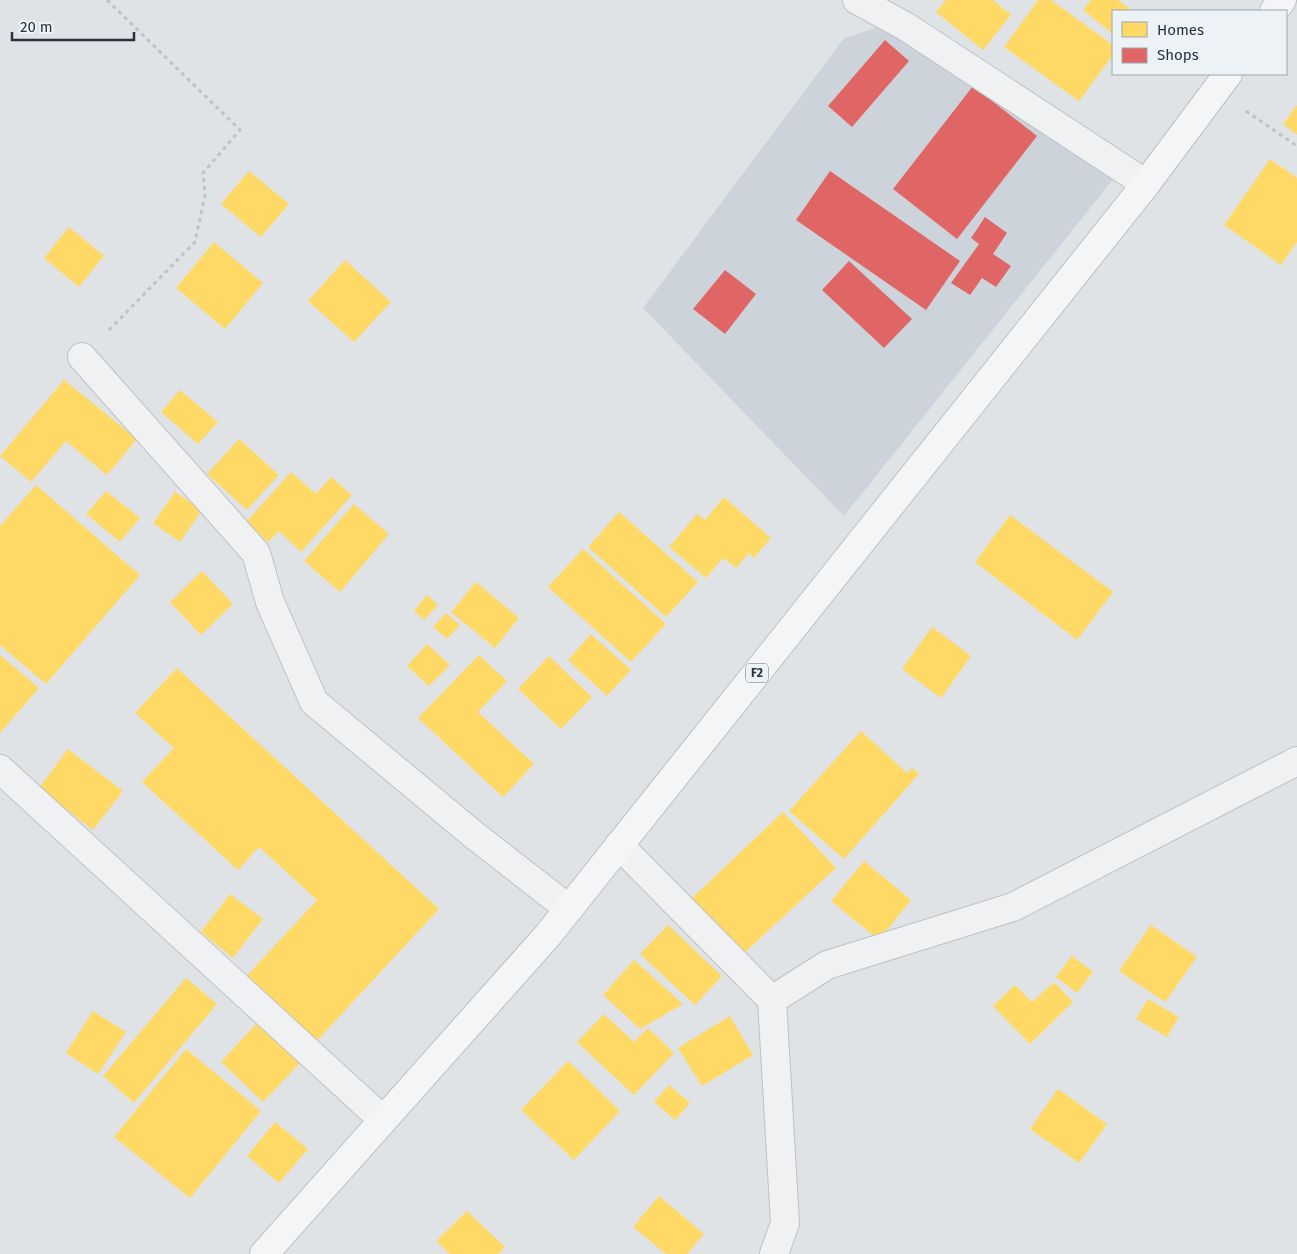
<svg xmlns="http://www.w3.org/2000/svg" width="1297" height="1254" viewBox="0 0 1297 1254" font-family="'Fira Sans',sans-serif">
<rect width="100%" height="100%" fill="#e0e3e6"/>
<polygon fill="#cdd3da" points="889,24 1115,177 844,516 643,308 844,38"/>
<g fill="#ffd966">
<polygon points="946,0 993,0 1011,15 983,50 936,12"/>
<polygon points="1038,0 1051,0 1113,45 1113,55 1079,101 1004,47"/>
<polygon points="1091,0 1118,0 1132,11 1113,11 1113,34 1083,10"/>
<polygon points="1297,105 1297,135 1283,124"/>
<polygon points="1270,159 1297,178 1297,242 1281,265 1224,225"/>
<polygon points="249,171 289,204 261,237 221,204"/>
<polygon points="69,227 104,256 79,287 44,258"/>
<polygon points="214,242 263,283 225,329 176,288"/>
<polygon points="345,260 391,302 354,342 308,301"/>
<polygon points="64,380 137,439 107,475 66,441 31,482 0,456"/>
<polygon points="180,390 218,422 198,444 161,412"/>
<polygon points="239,439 279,475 247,510 207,474"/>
<polygon points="291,472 316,494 331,477 352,495 301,552 279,531 268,542 246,522"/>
<polygon points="36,485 140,575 46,684 0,645 0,526"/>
<polygon points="106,491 140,518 120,542 86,514"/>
<polygon points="175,492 202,510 180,542 153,523"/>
<polygon points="724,497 771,538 754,558 749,553 736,568 723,558 706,578 669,547 697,514 705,520"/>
<polygon points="354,504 389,534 340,592 304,561"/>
<polygon points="619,512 698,582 666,617 588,547"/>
<polygon points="1010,515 1113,592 1077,640 975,562"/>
<polygon points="583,549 666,624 631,662 548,587"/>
<polygon points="202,571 233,604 201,635 170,602"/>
<polygon points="476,582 519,618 495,648 451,612"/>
<polygon points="427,595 438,605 424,620 414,611"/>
<polygon points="446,613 460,625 447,639 433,627"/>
<polygon points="932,627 971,656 941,698 902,669"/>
<polygon points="591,634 631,670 607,696 568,660"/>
<polygon points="427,644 450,665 429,686 407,666"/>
<polygon points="0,655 39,688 0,733"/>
<polygon points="479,655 507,681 478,712 534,764 503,797 418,718"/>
<polygon points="549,656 592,697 561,729 518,689"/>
<polygon points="177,668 439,909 314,1044 243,980 317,900 259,847 238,870 142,782 174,748 135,713"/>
<polygon points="861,731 907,773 912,768 919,774 844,859 789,811"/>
<polygon points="68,749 123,791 93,830 39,788"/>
<polygon points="783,812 836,868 742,955 690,900"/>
<polygon points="864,861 911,900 879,940 831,901"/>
<polygon points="230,894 263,919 233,958 201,932"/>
<polygon points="668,925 722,976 695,1005 640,954"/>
<polygon points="1151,925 1197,957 1165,1002 1119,971"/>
<polygon points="1072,956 1093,972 1077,993 1056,977"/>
<polygon points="634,960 683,1004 640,1029 603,995"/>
<polygon points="186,978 217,1004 134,1103 103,1076"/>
<polygon points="1054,982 1073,1002 1030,1044 993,1006 1015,985 1032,1002"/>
<polygon points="1148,999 1179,1017 1167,1037 1136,1019"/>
<polygon points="93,1011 126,1032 98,1074 66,1053"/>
<polygon points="604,1014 634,1042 648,1028 674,1053 634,1095 577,1042"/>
<polygon points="730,1016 753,1055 702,1086 678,1048"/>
<polygon points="257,1023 300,1063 263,1102 221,1062"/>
<polygon points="186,1049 261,1111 190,1198 114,1137"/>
<polygon points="568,1061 620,1111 574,1160 521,1110"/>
<polygon points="669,1085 690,1103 675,1120 654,1102"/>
<polygon points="1058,1089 1107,1124 1079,1163 1030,1129"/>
<polygon points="275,1122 308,1149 279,1183 247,1156"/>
<polygon points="659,1196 704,1234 687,1254 666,1254 633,1227"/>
<polygon points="467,1211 505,1247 498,1254 450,1254 436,1241"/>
</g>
<g fill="#e06666">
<polygon points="885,40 909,61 852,127 828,106"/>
<polygon points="973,86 1037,136 957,239 893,189"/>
<polygon points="830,171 960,261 926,310 796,220"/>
<polygon points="985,217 1007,233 993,254 1011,266 996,287 982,278 970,295 951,283 979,244 971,238"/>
<polygon points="849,261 912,319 884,348 822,290"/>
<polygon points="725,270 756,294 725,334 693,309"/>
</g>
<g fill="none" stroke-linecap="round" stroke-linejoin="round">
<g stroke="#bec1c4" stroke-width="30">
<g id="minor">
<polyline points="857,0 905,26 1146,184"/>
<polyline points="82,357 256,553 270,602 314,702 474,835 569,909"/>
<polyline points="0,769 383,1120"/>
<polyline points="619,845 772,1000 785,1223 774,1254"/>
<polyline points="772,1000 827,965 1013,907 1297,761"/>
</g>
</g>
<g stroke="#bcc0c4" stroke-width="30">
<g id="major">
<polyline points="1274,11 1282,0"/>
<polyline points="264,1254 548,935 1146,184 1228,74"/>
</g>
</g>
<g stroke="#bfc3c6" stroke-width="3" stroke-dasharray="4 4" stroke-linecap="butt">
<polyline points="107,0 240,130 203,173 205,195 195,242 107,332"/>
<polyline points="1246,111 1297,146"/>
</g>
<use href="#minor" stroke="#f0f1f3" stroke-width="28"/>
<use href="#major" stroke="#f4f5f6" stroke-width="28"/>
</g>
<g text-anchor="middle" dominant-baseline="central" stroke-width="5" stroke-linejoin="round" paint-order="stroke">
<rect fill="#edf2f6" stroke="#616c77" stroke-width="1" x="746" y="663.5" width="22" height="19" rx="4"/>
<g font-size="12" font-weight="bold" fill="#253341">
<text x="757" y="673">F2</text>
</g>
</g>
<rect x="1112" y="10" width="175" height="65" fill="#edf2f6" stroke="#9da6ae"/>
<rect x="1122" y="22" width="25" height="15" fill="#ffd966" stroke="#9da6ae"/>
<text x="1157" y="35" font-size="15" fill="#253341">Homes</text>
<rect x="1122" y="48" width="25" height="15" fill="#e06666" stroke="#9da6ae"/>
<text x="1157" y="60" font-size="15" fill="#253341">Shops</text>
<path d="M12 32v8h122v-8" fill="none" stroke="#253341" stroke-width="2.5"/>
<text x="20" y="32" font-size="15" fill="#253341" stroke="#edf2f6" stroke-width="4" paint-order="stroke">20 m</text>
</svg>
